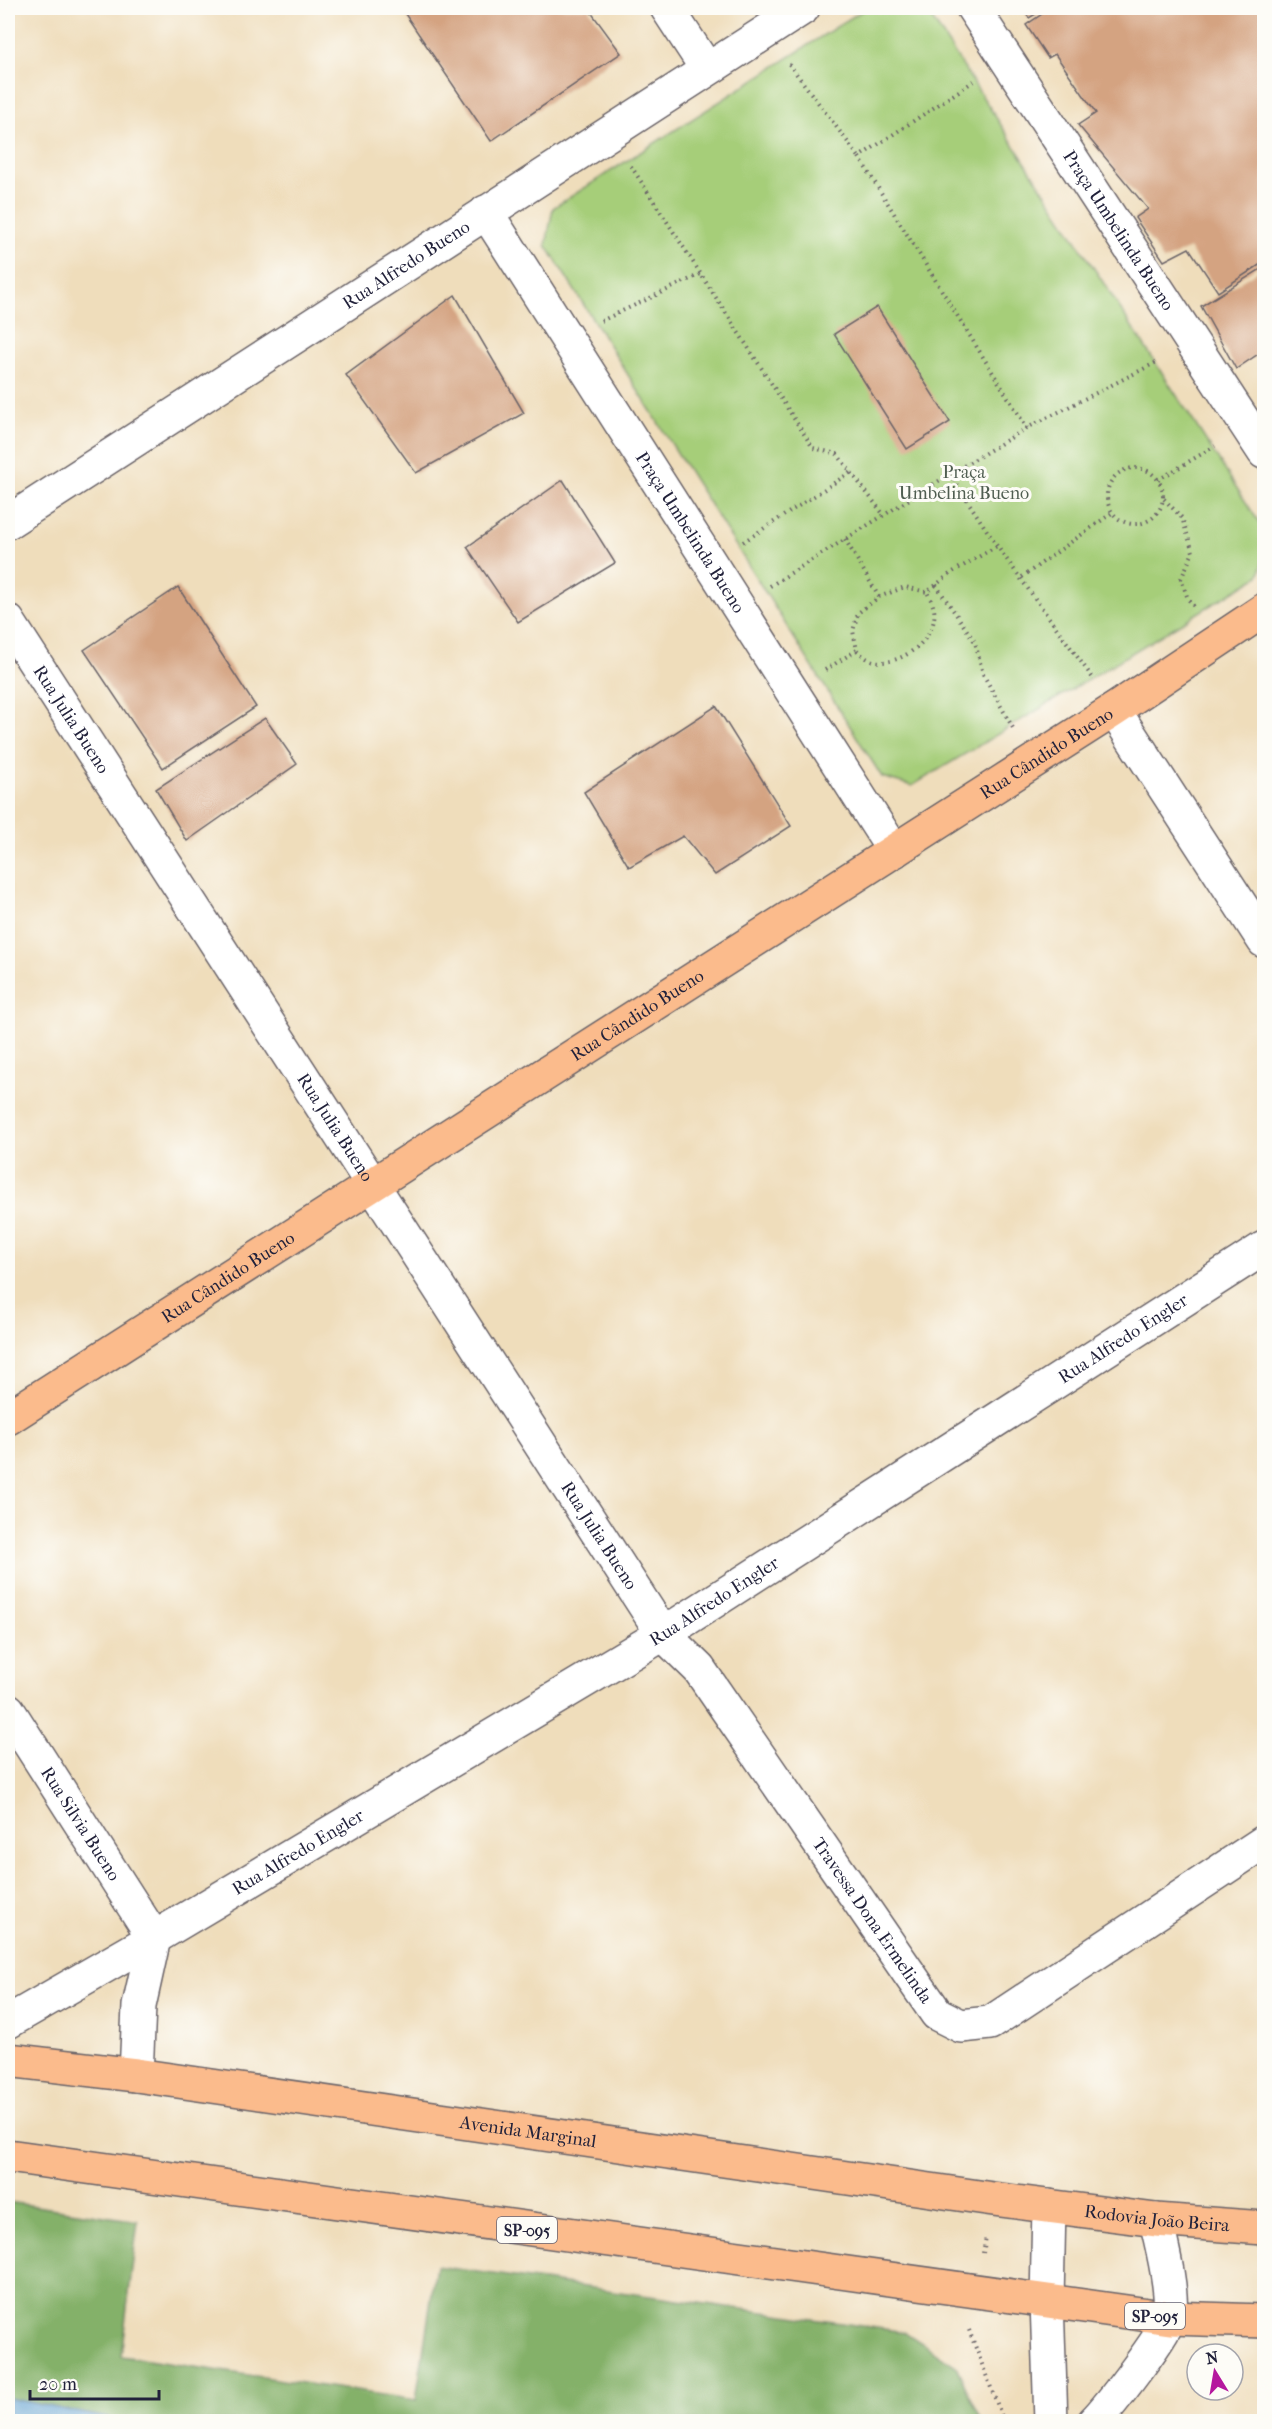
<svg xmlns="http://www.w3.org/2000/svg" width="1272" height="2429" viewBox="0 0 1272 2429" font-family="'IM FELL French Canon',serif">
<rect width="100%" height="100%" fill="#fdfcf7"/>
<filter id="ink" filterUnits="userSpaceOnUse"><feTurbulence type="fractalNoise" baseFrequency=".0167" numOctaves="2"/><feDisplacementMap in="SourceGraphic" scale="12" xChannelSelector="R" yChannelSelector="G"/><feConvolveMatrix kernelMatrix="1 2 1 2 8 2 1 2 1" color-interpolation-filters="sRGB"/></filter>
<filter id="wash" filterUnits="userSpaceOnUse"><feTurbulence type="fractalNoise" baseFrequency=".008" numOctaves="4" result="noise"/><feDisplacementMap in="SourceGraphic" scale="24" xChannelSelector="R" yChannelSelector="G"/><feGaussianBlur stdDeviation="1.35" result="paint"/><feColorMatrix in="noise" values="0 0 0 0 0 0 0 0 0 0 0 0 0 0 0 0 0 1.4 0 .05"/><feComposite in="paint" operator="in"/></filter>
<g filter="url(#wash)">
<rect width="100%" height="100%" fill="#efddbb"/>
<polygon fill="#a6ce79" stroke="#64785a" stroke-width="1.5" points="866,8 925,8 1264,530 1264,557 1259,576 912,786 882,777 546,245 553,208"/>
<polygon fill="#84b169" stroke="#536a52" stroke-width="1.5" points="8,2202 138,2221 121,2356 416,2400 436,2266 905,2332 956,2366 982,2421 122,2422 8,2398"/>
<polygon fill="#60a1d3" stroke="#416287" stroke-width="1.5" points="8,2398 122,2421 8,2421"/>
<g id="blocks">
<g fill="#d4a381">
<polygon points="401,8 588,8 621,53 491,141"/>
<polygon points="1022,8 1046,8 1029,18"/>
<polygon points="1051,8 1264,8 1264,262 1218,292 1189,248 1164,261 1135,218 1148,209 1078,125 1096,113 1055,54 1048,58 1026,25"/>
<polygon points="1264,267 1264,350 1236,369 1201,306"/>
<polygon points="455,295 524,413 416,473 346,375"/>
<polygon points="877,307 950,422 907,449 834,334"/>
<polygon points="563,480 615,563 518,622 467,547"/>
<polygon points="178,587 256,707 163,768 84,650"/>
<polygon points="716,706 791,826 715,875 683,836 629,867 584,792"/>
<polygon points="265,718 297,764 187,841 156,789"/>
</g>
</g>
</g>
<g filter="url(#ink)">
<use href="#blocks" fill-opacity="0" stroke="#6a6368" stroke-width="1.5"/>
<g fill="none" stroke-linecap="round" stroke-linejoin="round">
<g stroke="#6a6368" stroke-width="36">
<g id="minor">
<polyline points="667,8 707,69"/>
<path id="s1" d="M973,8L1264,452"/>
<path id="s2" d="M486,212L894,851"/>
<path id="s3" d="M8,522L803,8"/>
<path id="s4" d="M8,621L663,1634L699,1669L937,2014L961,2026L990,2023L1264,1842"/>
<polyline points="1114,710 1264,941"/>
<path id="s5" d="M8,1710L154,1938"/>
<path id="s6" d="M8,2022L154,1938L663,1634L1264,1248"/>
<polyline points="136,2075 139,2006 154,1938"/>
<polyline points="1049,2206 1047,2301 1051,2422"/>
<path d="M1094,2422C1108,2408 1168,2331 1170,2316C1173,2290 1162,2246 1156,2220"/>
</g>
</g>
<g stroke="#6a6368" stroke-width="36">
<g id="major">
<path id="s7" d="M8,1418L1114,710L1264,610"/>
<path id="s8" d="M8,2060L136,2075L993,2199L1156,2220L1264,2228"/>
<polyline points="8,2156 1170,2318 1264,2321"/>
</g>
</g>
<g stroke="#6a6368" stroke-width="4" stroke-dasharray="1.5 4.5" stroke-linecap="butt">
<polyline points="789,64 859,157"/>
<polyline points="974,81 859,157 1027,428"/>
<polyline points="631,166 813,448 837,454 884,515"/>
<polyline points="601,321 701,274"/>
<circle cx="1135" cy="496" r="28"/>
<polyline points="1158,480 1215,446"/>
<polyline points="1164,499 1182,518 1193,552 1181,579 1188,599 1195,608"/>
<polyline points="845,539 879,597"/>
<polyline points="743,542 851,472"/>
<polyline points="1022,577 1112,513"/>
<polyline points="936,585 975,642 983,674 1013,728"/>
<polyline points="770,586 950,474"/>
<path d="M857,650C860,653 864,657 868,659C893,671 931,644 934,619C936,609 931,600 927,592"/>
<polyline points="825,670 857,650 853,631 858,613 879,597 905,587 927,592 951,573 997,546"/>
<polyline points="1092,677 997,546 950,474 1027,428 1159,361"/>
<polyline points="983,2253 986,2237"/>
<polyline points="969,2330 1004,2422"/>
</g>
<use href="#minor" stroke="#fff" stroke-width="33"/>
<use href="#major" stroke="#fbbb8c" stroke-width="33"/>
</g>
</g>
<g text-anchor="middle" dominant-baseline="central" stroke-width="6" stroke-linejoin="round" paint-order="stroke">
<g fill="#fdfcf7" stroke="#646373" stroke-width="1.5">
<rect x="497" y="2217" width="60" height="26" rx="4.5"/>
<rect x="1125" y="2303" width="60" height="26" rx="4.5"/>
</g>
<g font-size="16" font-weight="bold" fill="#22223b">
<text x="527" y="2230">SP-095</text>
<text x="1155" y="2316">SP-095</text>
</g>
<g font-size="18" fill="#22223b" stroke="#fdfcf7">
<text stroke="none"><textPath href="#s1" startOffset="266">Praça Umbelinda Bueno</textPath></text>
<text stroke="none"><textPath href="#s3" startOffset="474">Rua Alfredo Bueno</textPath></text>
<text stroke="none"><textPath href="#s2" startOffset="380">Praça Umbelinda Bueno</textPath></text>
<text stroke="none"><textPath href="#s4" startOffset="117">Rua Julia Bueno</textPath></text>
<text stroke="none"><textPath href="#s7" startOffset="1233">Rua Cândido Bueno</textPath></text>
<text stroke="none"><textPath href="#s7" startOffset="747">Rua Cândido Bueno</textPath></text>
<text stroke="none"><textPath href="#s4" startOffset="603">Rua Julia Bueno</textPath></text>
<text stroke="none"><textPath href="#s7" startOffset="261">Rua Cândido Bueno</textPath></text>
<text stroke="none"><textPath href="#s6" startOffset="1308">Rua Alfredo Engler</textPath></text>
<text stroke="none"><textPath href="#s4" startOffset="1089">Rua Julia Bueno</textPath></text>
<text stroke="none"><textPath href="#s6" startOffset="822">Rua Alfredo Engler</textPath></text>
<text stroke="none"><textPath href="#s5" startOffset="135">Rua Silvia Bueno</textPath></text>
<text stroke="none"><textPath href="#s6" startOffset="336">Rua Alfredo Engler</textPath></text>
<text stroke="none"><textPath href="#s4" startOffset="1562">Travessa Dona Ermelinda</textPath></text>
<text stroke="none"><textPath href="#s8" startOffset="525">Avenida Marginal</textPath></text>
<text stroke="none"><textPath href="#s8" startOffset="1160">Rodovia João Beira</textPath></text>
</g>
<g font-size="18" fill="#505e51" stroke="#fdfcf7">
<text x="964" y="472">Praça<tspan x="964" dy="21">Umbelina Bueno</tspan></text>
</g>
</g>
<rect width="1272" height="2429" fill="none" stroke="#fdfcf7" stroke-width="30"/>
<g transform="translate(1215 2372) rotate(349)"><circle r="28" fill="#fdfcf7" stroke="#a5a5ac" stroke-width="1.5"/>
<path d="M0-4.5L10 22L0 15L-10 22Z" fill="#b5179e"/>
<text y="-9" font-size="16" font-weight="bold" text-anchor="middle" fill="#22223b">N</text>
</g>
<path d="M30 2390v9h129v-9" fill="none" stroke="#22223b" stroke-width="3"/>
<text x="39" y="2390" font-size="18" fill="#22223b" stroke="#fdfcf7" stroke-width="4.5" paint-order="stroke">20 m</text>
</svg>
